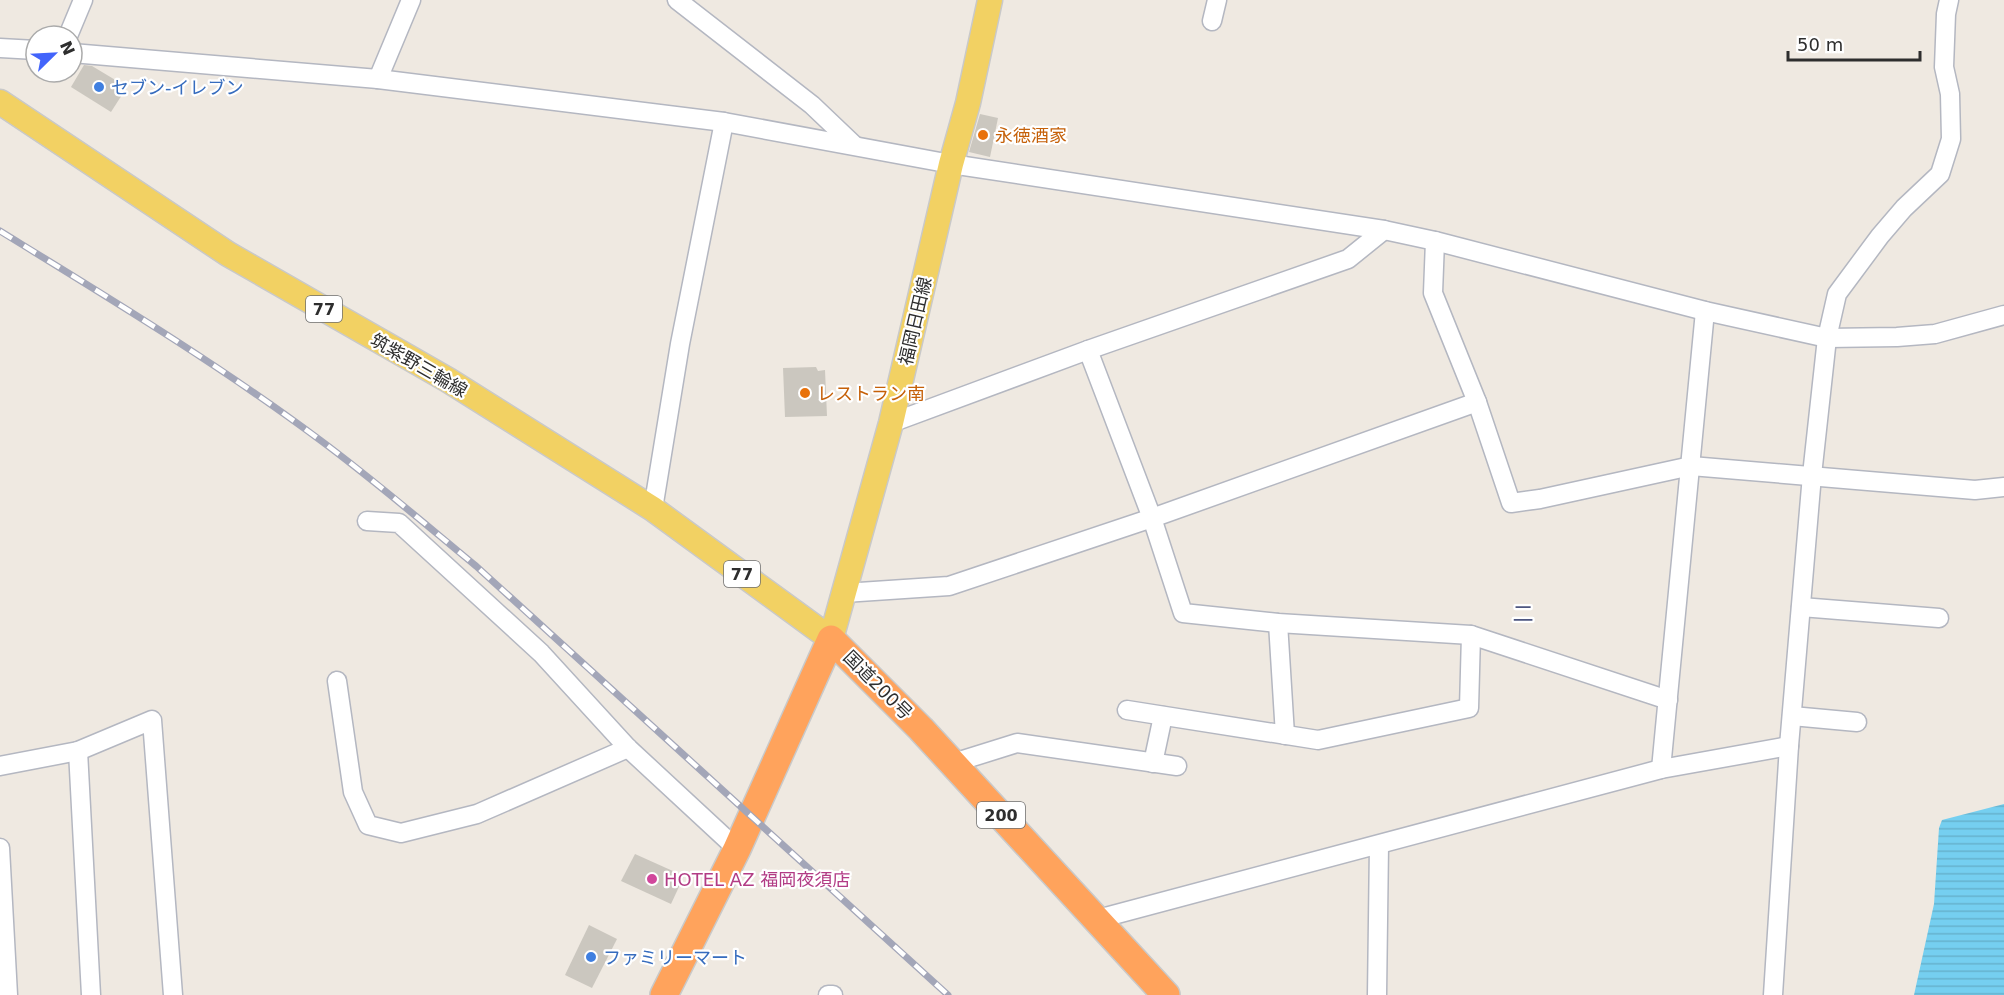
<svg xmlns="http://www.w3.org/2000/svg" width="2004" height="995" viewBox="0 0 2004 995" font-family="'DejaVu Sans','Noto Sans JP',sans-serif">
<defs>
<pattern id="water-rules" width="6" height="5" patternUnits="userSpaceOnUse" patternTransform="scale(1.5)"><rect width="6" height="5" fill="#75cff0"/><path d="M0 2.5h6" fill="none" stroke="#66b2ce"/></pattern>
</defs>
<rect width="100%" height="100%" fill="#efe9e1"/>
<polygon fill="url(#water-rules)" points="2004,804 2004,995 1914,995 1934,904 1939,828 1942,820"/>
<g fill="#cbc7bf">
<polygon points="84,65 92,66 127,87 111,112 71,87"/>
<polygon points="980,114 998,118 990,157 969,152"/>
<polygon points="816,367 818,371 825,370 827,416 785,417 783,368"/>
<polygon points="635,854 684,876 671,904 621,881"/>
<polygon points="589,925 617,939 592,988 565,975"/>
</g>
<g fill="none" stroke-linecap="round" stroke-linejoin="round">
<g stroke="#b4b7c1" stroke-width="21">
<g id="minor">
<polyline points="677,0 812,105 854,145"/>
<polyline points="1212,21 1217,0"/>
<polyline points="68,36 83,0"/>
<polyline points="0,48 36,50"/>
<polyline points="72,53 378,79 724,122 951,164 1384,230 1435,241 1705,311 1827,338 1897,337 1935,334 2004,315"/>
<polyline points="378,79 411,0"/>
<polyline points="1435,241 1433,293 1477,402 1511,503 1540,499 1691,466 1975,490 2004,487"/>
<polyline points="1088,350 1152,518 1183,613 1278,623 1471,635 1668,700"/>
<polyline points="891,423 1088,350 1348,259 1384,230"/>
<polyline points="653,509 680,344 724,122"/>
<polyline points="367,521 399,523 541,653 628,748 737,849"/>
<polyline points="844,593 949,586 1152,518 1477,402"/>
<polyline points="1801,607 1939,618"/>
<polyline points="1278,623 1285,735"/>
<polyline points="337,681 353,792 368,825 401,833 477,814 628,748"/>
<polyline points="1127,710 1318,740 1469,708 1471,635"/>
<polyline points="1792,716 1857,722"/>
<polyline points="78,751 91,995"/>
<polyline points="953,763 1017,743 1177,766"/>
<polyline points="1153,763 1163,716"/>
<polyline points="0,766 78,751 152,720 173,995"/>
<polyline points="1661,769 1705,311"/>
<polyline points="0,848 8,995"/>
<polyline points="1098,919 1661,769 1789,746"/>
<polyline points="828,995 833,995"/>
<polyline points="1377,995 1379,845"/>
<polyline points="1773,995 1789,746 1812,475 1827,338 1837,294 1880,236 1904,208 1940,174 1951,139 1950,94 1944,67 1946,14 1949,0"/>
</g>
</g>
<g stroke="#c9c9c9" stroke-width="27">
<polyline id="major" points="0,102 228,254 448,380 653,509 831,639 891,423 951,164 968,103 990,0"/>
</g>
<g stroke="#c9c9c9" stroke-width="30">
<polyline id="highway" points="664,995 737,849 831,639 921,729 1166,995"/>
</g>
<use href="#minor" stroke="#fff" stroke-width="18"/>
<use href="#major" stroke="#f2d163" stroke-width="24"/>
<use href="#highway" stroke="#ffa35c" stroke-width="27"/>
<g stroke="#a3a6b8" stroke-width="7">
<path id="rail" d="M0,231C109,298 218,364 320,440C374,480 425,524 476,566L948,995"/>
</g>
<use href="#rail" stroke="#fff" stroke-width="4.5" stroke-dasharray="14" stroke-linecap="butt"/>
</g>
<g fill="#3f7fe0" stroke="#fff" stroke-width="2">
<circle cx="99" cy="87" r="6"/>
<circle cx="591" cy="957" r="6"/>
</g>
<g fill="#e8710a" stroke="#fff" stroke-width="2">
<circle cx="983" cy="135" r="6"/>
<circle cx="805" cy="393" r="6"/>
</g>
<circle fill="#d1479c" stroke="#fff" stroke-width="2" cx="652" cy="879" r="6"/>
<g text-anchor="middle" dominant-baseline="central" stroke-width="4.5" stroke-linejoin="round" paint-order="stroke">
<g fill="#fff" stroke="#6d6d6d" stroke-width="1.5">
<rect x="306" y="296" width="36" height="26" rx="4.5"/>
<rect x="724" y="561" width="36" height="26" rx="4.5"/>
<rect x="977" y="802" width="48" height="26" rx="4.5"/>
</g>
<g font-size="16" font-weight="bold" fill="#2e2e2e">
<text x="324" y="309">77</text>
<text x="742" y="574">77</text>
<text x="1001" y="815">200</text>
</g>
<g font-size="18" fill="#366cbe" stroke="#fff" text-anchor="start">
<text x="111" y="87">セブン-イレブン</text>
<text x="603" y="957">ファミリーマート</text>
</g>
<g font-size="18" fill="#c56008" stroke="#fff" text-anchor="start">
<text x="995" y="135">永徳酒家</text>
<text x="817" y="393">レストラン南</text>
</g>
<g font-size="18" fill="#2e2e2e" stroke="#fff">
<text transform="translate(915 321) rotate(-77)">福岡日田線</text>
<text transform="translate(419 365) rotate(30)">筑紫野三輪線</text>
<text transform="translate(878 685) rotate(45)">国道200号</text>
</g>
<g font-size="18" fill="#b23c85" stroke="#fff" text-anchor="start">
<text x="664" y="879">HOTEL AZ 福岡夜須店</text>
</g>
<g font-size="21" fill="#4d5680" stroke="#fff">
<text x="1523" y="614">二</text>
</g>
</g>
<g transform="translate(54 54) rotate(66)"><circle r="28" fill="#ffffff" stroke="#ababab" stroke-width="1.5"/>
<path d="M0-4.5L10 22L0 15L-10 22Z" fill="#4264fb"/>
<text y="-9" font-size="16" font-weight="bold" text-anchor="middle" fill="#2e2e2e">N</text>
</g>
<path d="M1788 51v9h132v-9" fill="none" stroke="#2e2e2e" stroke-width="3"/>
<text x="1797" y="51" font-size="18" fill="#2e2e2e" stroke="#ffffff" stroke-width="4.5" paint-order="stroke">50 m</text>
</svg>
